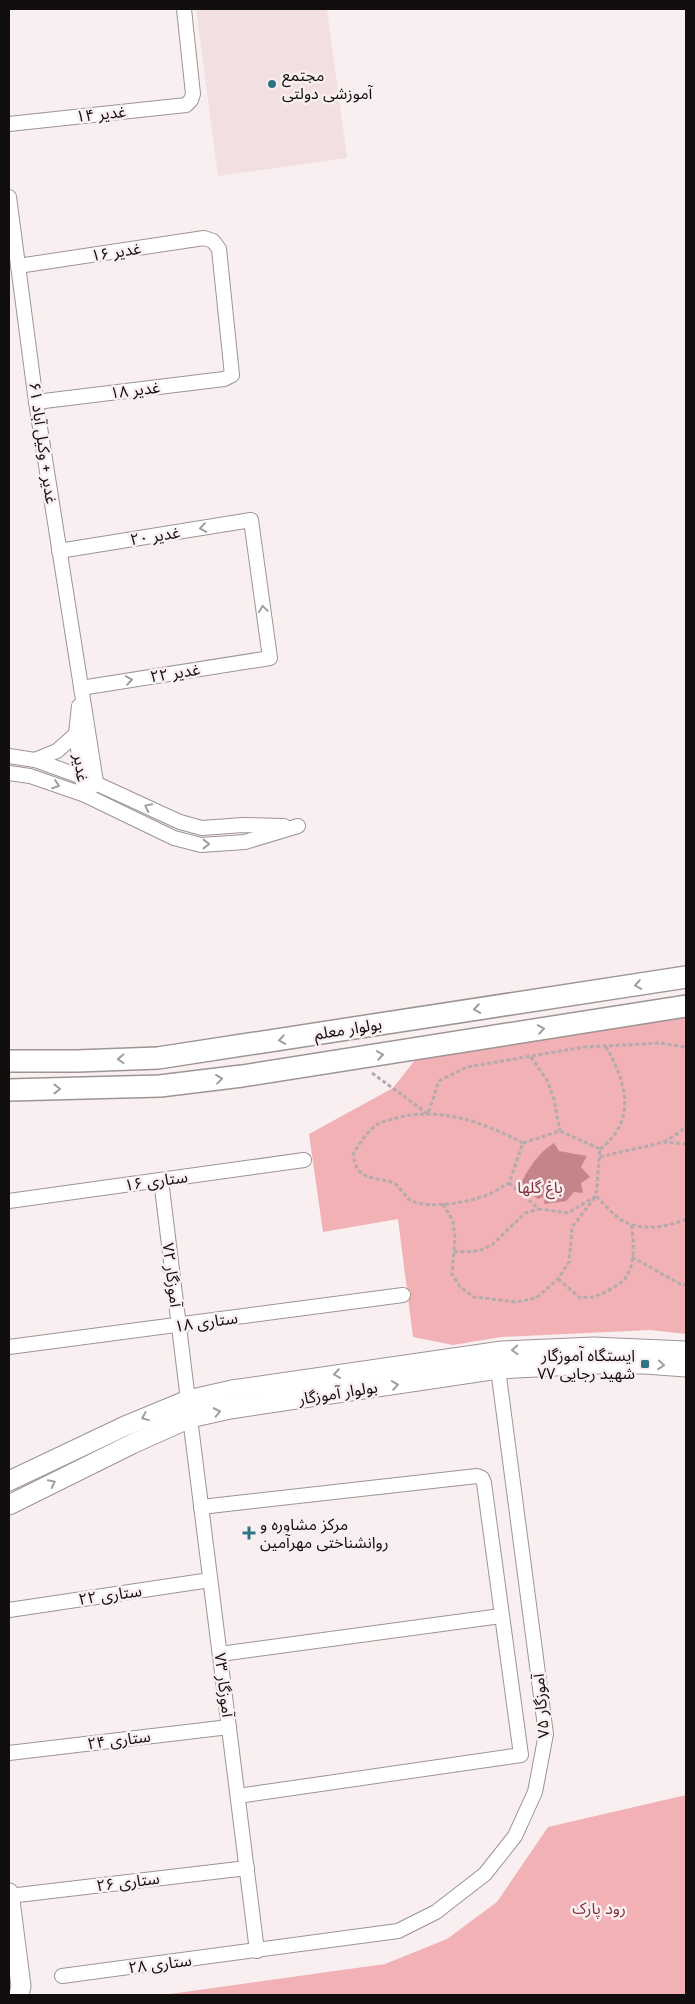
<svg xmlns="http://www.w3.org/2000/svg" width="695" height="2004" viewBox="0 0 695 2004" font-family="'Fira Sans','Noto Sans Arabic',sans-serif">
<rect width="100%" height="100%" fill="#f9eff0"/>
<polygon fill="#f2e0e1" points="196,9 327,9 347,158 218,176"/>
<g fill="#f1b1b5">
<polygon points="686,1013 686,1334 650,1330 501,1337 453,1345 413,1337 398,1219 323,1232 309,1134 393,1088 415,1060"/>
<polygon points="686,1795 686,1995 163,1995 385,1964 447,1939 497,1902 548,1827"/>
</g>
<path fill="#c48489" d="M554,1143L559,1151L587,1156L581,1167L590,1177L581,1183L583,1193L574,1192L566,1201L544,1204L545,1196L538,1199L520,1185C529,1168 537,1154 554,1143Z"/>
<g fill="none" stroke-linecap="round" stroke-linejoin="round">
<g stroke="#9d9494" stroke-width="16">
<g id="street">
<polyline points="9,124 186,105 191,100 193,94 184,9"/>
<polyline points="9,197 36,402 96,782 85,795"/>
<polyline points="18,266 204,238 213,241 219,249 232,375 224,379 36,402"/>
<polyline points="59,551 251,520 270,658 81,688"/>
<polyline points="79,706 76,734 83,784"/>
<polyline points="9,756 35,760 82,777 180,822 202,828 243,825 284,826"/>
<polyline points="35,760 57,751 76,734"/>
<polyline points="9,773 30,776 85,795 174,838 201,845 245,842 298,826"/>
<polyline points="161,1180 188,1400"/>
<polyline points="9,1201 304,1160"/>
<polyline points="9,1347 403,1295"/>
<polyline points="190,1418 257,1951"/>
<polyline points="201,1507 477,1476 482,1478 484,1483 521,1755 238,1796"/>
<polyline points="9,1610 210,1580"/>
<polyline points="220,1654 501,1616"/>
<polyline points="9,1753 229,1727"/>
<polyline points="9,1896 247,1868"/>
<polyline points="62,1976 398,1931 436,1912 485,1874 515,1836 535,1792 546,1734 498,1369"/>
</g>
</g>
<g stroke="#9d9494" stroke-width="21">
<g id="secondary">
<polyline points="9,1481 125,1426 188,1400 232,1390 502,1351 594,1347 686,1351"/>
<polyline points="9,1505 132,1444 190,1418 230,1409 498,1369 594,1364 645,1364 686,1367"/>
<polyline points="9,1893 21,1986 19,1995"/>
</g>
</g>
<g stroke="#9d9494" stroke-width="24">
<g id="primary">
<polyline points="9,1061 77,1061 158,1058 686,977"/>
<polyline points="9,1090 160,1086 242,1076 686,1006"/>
</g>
</g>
<g stroke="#b4abac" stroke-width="3" stroke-dasharray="4 2.5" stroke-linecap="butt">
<polyline points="531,1057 547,1080 554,1099 560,1131"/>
<polyline points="372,1073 428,1114 439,1081 467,1067 584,1047 660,1043 686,1047"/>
<polyline points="664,1142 680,1132 686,1126"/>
<path d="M600,1149C638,1120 626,1081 605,1045"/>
<polyline points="600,1157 664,1142 686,1144"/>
<path d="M509,1183L539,1209L568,1213L596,1196L600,1149L560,1131L523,1143L509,1183C502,1187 496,1191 489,1194C473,1202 426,1210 410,1200C403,1195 399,1184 391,1182C369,1176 357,1180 353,1154C360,1143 367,1131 378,1124C383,1121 391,1120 396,1118C440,1106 485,1123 523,1143"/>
<path d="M443,1204L453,1221L455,1238L452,1274L460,1287L474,1297L516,1302L536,1298L558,1279L569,1262L572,1227L596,1196C604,1204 615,1217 625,1222C644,1231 668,1227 686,1219"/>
<polyline points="454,1252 479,1251 493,1244 525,1213 539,1209"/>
<polyline points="632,1257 680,1284 686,1285"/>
<path d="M558,1279L580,1298C585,1297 591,1298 596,1296C606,1292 623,1284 628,1274C635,1260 634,1239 631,1224"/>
</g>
<use href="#street" stroke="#fff" stroke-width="14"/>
<use href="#secondary" stroke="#fff" stroke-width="19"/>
<use href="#primary" stroke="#fff" stroke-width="21"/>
</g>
<defs><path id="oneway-chevron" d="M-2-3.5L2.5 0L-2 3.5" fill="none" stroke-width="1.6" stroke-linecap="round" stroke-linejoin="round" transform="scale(1.25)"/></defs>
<g stroke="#a09f9f">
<use href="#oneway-chevron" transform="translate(203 528) rotate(171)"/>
<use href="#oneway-chevron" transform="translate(263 609) rotate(-98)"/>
<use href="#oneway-chevron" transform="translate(129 680) rotate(-9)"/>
<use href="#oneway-chevron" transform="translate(56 785) rotate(20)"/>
<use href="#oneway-chevron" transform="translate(148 807) rotate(-154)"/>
<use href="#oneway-chevron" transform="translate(206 844)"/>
<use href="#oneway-chevron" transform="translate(638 985) rotate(171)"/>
<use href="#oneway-chevron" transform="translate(477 1009) rotate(171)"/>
<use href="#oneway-chevron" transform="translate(541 1029) rotate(-9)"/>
<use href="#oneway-chevron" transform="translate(282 1040) rotate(171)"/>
<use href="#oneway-chevron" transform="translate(380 1055) rotate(-9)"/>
<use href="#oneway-chevron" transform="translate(121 1059) rotate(178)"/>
<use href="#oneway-chevron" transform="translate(219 1079) rotate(-7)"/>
<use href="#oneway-chevron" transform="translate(57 1089)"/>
<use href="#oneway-chevron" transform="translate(515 1350) rotate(177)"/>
<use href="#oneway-chevron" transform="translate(661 1365) rotate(4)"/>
<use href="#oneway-chevron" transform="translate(337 1374) rotate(172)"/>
<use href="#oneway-chevron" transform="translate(395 1385) rotate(-9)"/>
<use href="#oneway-chevron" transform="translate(217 1412) rotate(-12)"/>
<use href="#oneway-chevron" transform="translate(145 1417) rotate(158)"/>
<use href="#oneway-chevron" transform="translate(52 1483) rotate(-26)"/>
</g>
<g fill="#307484" stroke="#f9eff0" stroke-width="2">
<circle cx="272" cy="84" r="5"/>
<rect x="640" y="1359" width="10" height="10" rx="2.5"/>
<path d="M246.5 1525.5h5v5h5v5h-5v5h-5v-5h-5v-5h5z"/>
</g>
<g text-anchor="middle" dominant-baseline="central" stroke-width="5" stroke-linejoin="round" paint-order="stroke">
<g font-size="16" fill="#120e0e" stroke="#f9eff0" text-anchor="start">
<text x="282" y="75">مجتمع<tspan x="282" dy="18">آموزشی دولتی</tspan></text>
<text x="635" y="1355" text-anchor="end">ایستگاه آموزگار<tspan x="635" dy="18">شهید رجایی ۷۷</tspan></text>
<text x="260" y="1524">مرکز مشاوره و<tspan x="260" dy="18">روانشناختی مهرآمین</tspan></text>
</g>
<g font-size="16" fill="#120e0e" stroke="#f9eff0">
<text transform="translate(101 114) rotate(-6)">غدیر ۱۴</text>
<text transform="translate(116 252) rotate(-9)">غدیر ۱۶</text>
<text transform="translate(135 390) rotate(-7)">غدیر ۱۸</text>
<text transform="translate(43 443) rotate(82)">غدیر + وکیل آباد ۶۱</text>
<text transform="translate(155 536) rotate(-9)">غدیر ۲۰</text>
<text transform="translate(175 673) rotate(-9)">غدیر ۲۲</text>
<text transform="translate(81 768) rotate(82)">غدیر</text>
<text transform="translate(348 1029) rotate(-9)">بولوار معلم</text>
<text transform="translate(156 1181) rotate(-8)">ستاری ۱۶</text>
<text transform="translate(172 1275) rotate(83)">۷۲ آموزگار</text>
<text transform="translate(206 1322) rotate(-8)">ستاری ۱۸</text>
<text transform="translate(338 1393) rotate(-9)">بولوار آموزگار</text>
<text transform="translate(110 1595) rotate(-8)">ستاری ۲۲</text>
<text transform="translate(224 1685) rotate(83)">۷۳ آموزگار</text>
<text transform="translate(541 1706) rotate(-95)">آموزگار ۷۵</text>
<text transform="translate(119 1740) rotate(-7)">ستاری ۲۴</text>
<text transform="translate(128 1882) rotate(-7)">ستاری ۲۶</text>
<text transform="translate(160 1964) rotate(-7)">ستاری ۲۸</text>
</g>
<g font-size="16" fill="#81333e" stroke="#f9eff0">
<text x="540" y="1187">باغ گلها</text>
<text x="599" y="1908">رود پارک</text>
</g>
</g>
<rect width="695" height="2004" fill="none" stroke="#120e0e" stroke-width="20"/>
</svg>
